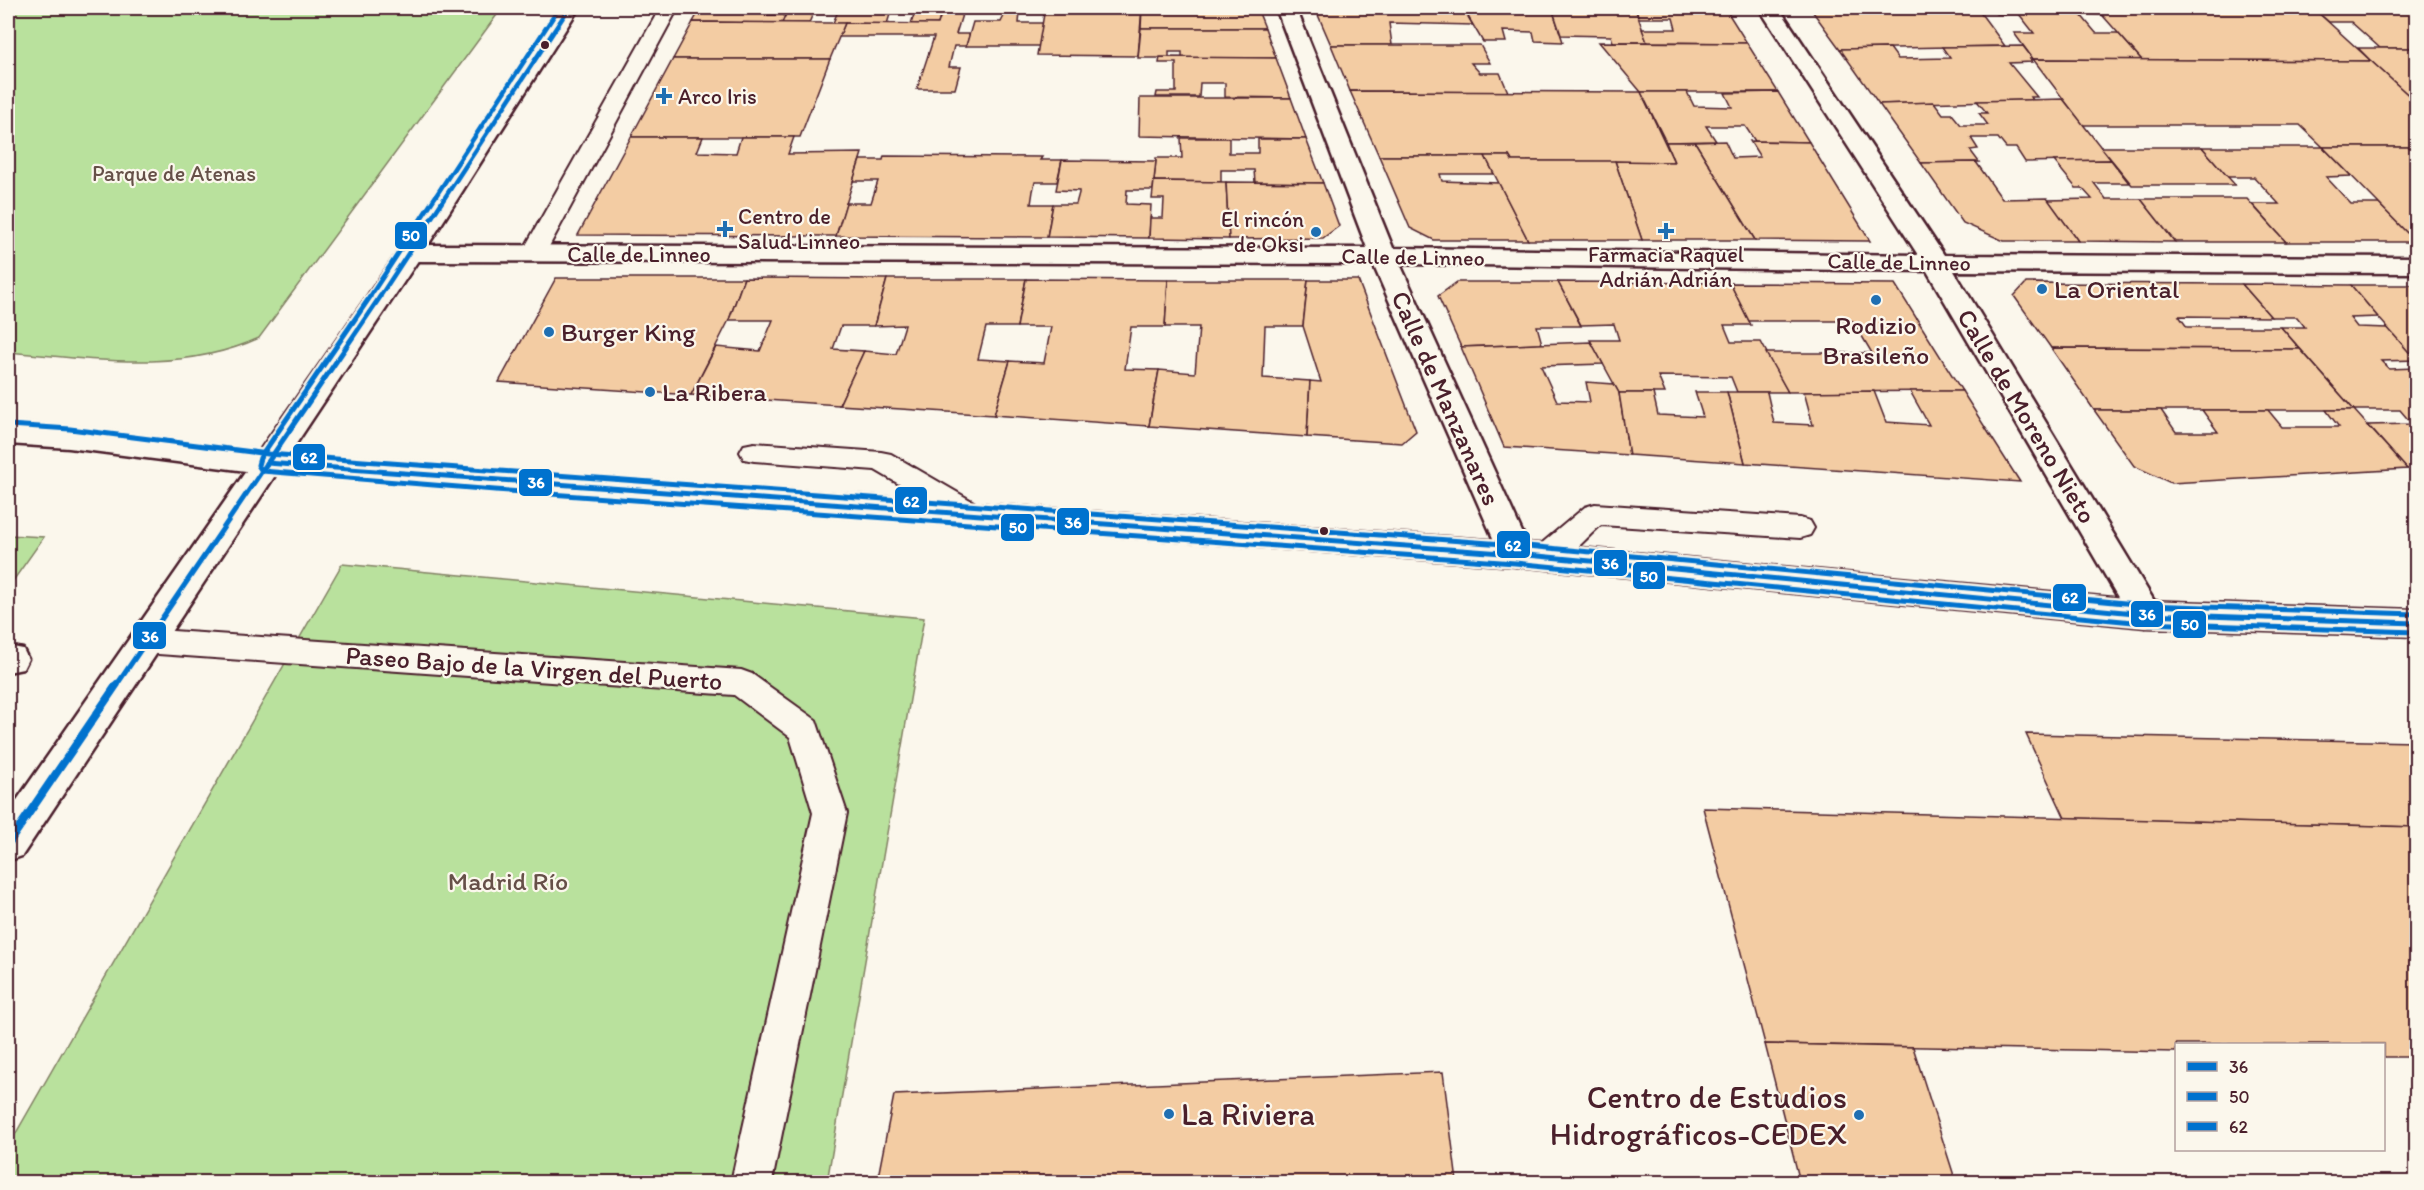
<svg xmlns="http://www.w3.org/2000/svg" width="2424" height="1190" viewBox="0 0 2424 1190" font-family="Itim,sans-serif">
<rect width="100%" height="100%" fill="#fbf7ec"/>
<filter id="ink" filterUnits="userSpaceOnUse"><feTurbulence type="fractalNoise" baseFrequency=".0167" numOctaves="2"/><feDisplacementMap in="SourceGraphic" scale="12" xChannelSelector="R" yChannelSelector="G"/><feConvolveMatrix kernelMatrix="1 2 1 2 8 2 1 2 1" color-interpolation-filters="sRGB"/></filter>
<g filter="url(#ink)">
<g fill="#b9e19d" stroke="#828064" stroke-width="1.5">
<path d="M8,8H502L259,338C181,374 91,359 8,352Z"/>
<polygon points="8,535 44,537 8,588"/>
<polygon points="342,564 924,618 827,1182 8,1182 8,1147"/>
</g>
<g fill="#f3cca3" stroke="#4a1f2b" stroke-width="1.5">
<polygon points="701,8 789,8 769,9 766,15 785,15 782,23 693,22"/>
<polygon points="789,8 943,8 938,24 911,24 915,11 891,11 887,24 833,23 838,11 814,11 809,23 782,23"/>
<polygon points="943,8 964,8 956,34 970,34 966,46 954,46 949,67 961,67 955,89 917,89 934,37 839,37 845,23 938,24"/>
<polygon points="977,8 1045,8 1045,12 1020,12 1019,23 1043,23 1039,46 966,46 973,22 1001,22 1004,16 1005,12 976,11"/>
<polygon points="1045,8 1142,8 1138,56 1037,55"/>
<polygon points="1142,8 1257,8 1265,28 1141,28"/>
<polygon points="1315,8 1463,8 1473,25 1389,23 1392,45 1331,45"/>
<polygon points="1463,8 1552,8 1563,42 1535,41 1533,32 1503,31 1506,42 1483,42"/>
<polygon points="1552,8 1635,8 1647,42 1613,42 1611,36 1561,35"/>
<polygon points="1635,8 1725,8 1747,43 1647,42 1642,29 1676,29 1673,18 1639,18"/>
<polygon points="1810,8 1993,8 1995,11 1979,11 2005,46 1840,49"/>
<polygon points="1993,8 2096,8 2102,15 2080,14 2096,33 2118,33 2142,60 2033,59 2014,33 2034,33 2019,14 1997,14"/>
<polygon points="2096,8 2313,8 2371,61 2142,60"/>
<polygon points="2313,8 2416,8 2416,48 2380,48 2351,22 2329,22"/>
<polygon points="693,22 833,23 845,23 830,59 673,59"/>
<polygon points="1141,28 1265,28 1276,58 1182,58 1182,52 1169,52 1169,58 1138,58"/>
<polygon points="1599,42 1747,43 1778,92 1641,92"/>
<polygon points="1331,45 1480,45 1490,63 1471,63 1480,73 1500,73 1508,92 1350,91"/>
<polygon points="2023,46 2033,59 2030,59 2032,62 2009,63 2037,97 2031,97 2033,100 1879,104 1840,49 1890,48 1898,59 1950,58 1942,47"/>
<polygon points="2358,48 2416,48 2416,102 2371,61"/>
<polygon points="1160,57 1276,58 1291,98 1225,97 1225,83 1200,83 1199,97 1156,97 1157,92 1176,92 1176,63 1159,63"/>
<polygon points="673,59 830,59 800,137 631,137"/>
<polygon points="2033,59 2371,61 2416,102 2416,147 2323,147 2300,125 2083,125"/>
<polygon points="1350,91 1641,92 1674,162 1512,161 1509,156 1379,156"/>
<polygon points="1641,92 1687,92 1694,106 1732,107 1725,93 1778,92 1809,142 1755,141 1745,126 1706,126 1716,141 1666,142"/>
<polygon points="1140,98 1291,98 1306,139 1139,136"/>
<polygon points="2063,99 2111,160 2025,162 2016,148 2006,148 1998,138 1971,138 1978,149 1970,150 1979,162 1921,163 1879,104 1934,102 1943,114 1952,114 1961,125 1988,125 1979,113 1987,113 1977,101"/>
<polygon points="631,137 703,137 697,152 736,153 741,137 794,137 788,154 862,153 836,236 578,235"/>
<polygon points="1181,138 1229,138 1229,153 1258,153 1258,139 1306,139 1323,183 1255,182 1254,170 1221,170 1221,182 1154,181 1156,158 1182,158"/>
<polygon points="1725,141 1733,158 1760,157 1750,141 1809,142 1870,241 1755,240 1695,142"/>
<polygon points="1666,142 1695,142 1755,240 1642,240 1615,161 1674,162"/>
<polygon points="2101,147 2202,147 2235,185 2132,185"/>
<polygon points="2202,147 2323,147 2351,176 2326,177 2351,204 2379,204 2416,242 2286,242 2252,204 2279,204 2254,177 2228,177"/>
<polygon points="2323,147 2416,147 2416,242 2379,204"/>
<polygon points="884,156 1042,157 1040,160 1062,160 1057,182 1035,182 1033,191 1031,204 1053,204 1047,237 836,236 846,203 871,203 878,181 853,181 860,160 883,160"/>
<polygon points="1379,156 1485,156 1494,174 1440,174 1442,181 1499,183 1528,240 1434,240 1410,228"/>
<polygon points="1485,156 1509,156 1512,161 1615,161 1642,240 1528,240"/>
<polygon points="1062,160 1156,161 1153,190 1127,190 1126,204 1151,205 1149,238 1047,237 1053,204 1076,204 1079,193 1079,191 1056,190"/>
<polygon points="2111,160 2129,183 2094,183 2106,199 2141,199 2175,242 2078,241 2048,200 2092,199 2082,188 2076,188 2054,161"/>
<polygon points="1976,162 2002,199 2047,198 2078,241 2004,241 1963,223 1921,163"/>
<polygon points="1154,181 1226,182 1229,239 1149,238 1150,218 1163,218 1164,199 1152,199"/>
<polygon points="1226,182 1323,183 1339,226 1323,238 1229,239"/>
<polygon points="2141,199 2247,199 2286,242 2175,242"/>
<polygon points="556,278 744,278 729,320 691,395 499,382"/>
<polygon points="744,278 887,279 874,326 841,326 833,349 864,351 839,405 691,395 716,347 760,351 773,320 729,320"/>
<polygon points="887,279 1026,279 1017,327 986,327 978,359 1010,361 994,415 839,405 864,351 896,354 905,325 874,326"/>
<polygon points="1026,279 1168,280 1165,327 1131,327 1125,369 1159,370 1149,426 994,415 1010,361 1044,363 1051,327 1017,327"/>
<polygon points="1168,280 1308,280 1303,326 1265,326 1263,378 1310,381 1307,437 1149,426 1159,370 1195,373 1199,327 1165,327"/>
<polygon points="1308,280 1358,280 1416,431 1402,443 1307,437 1310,381 1321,382 1303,326"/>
<polygon points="1457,282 1558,282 1581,326 1537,326 1542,344 1461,347 1438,296"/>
<polygon points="1558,282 1730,283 1751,325 1724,325 1731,342 1761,342 1788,392 1737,392 1731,377 1658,376 1665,393 1619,393 1590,340 1619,340 1614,324 1581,325"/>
<polygon points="1730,283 1895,284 1962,391 1788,392 1766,353 1872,353 1853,321 1749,321"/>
<polygon points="2026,283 2242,284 2271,317 2179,316 2187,327 2281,327 2300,349 2051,348 2014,296"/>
<polygon points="2242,284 2351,285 2378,317 2350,318 2357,327 2388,328 2416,360 2381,361 2389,369 2416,368 2416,410 2414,410 2416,412 2416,468 2407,469 2368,425 2412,424 2400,410 2354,410 2281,327 2305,327 2297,317 2271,317"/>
<polygon points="2351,285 2416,285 2416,360 2378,317"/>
<polygon points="1591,342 1603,364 1541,366 1557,401 1590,402 1586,382 1614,384 1619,393 1629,455 1504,447 1461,347"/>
<polygon points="2051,348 2300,349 2354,410 2094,410"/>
<polygon points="1874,391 1886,422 1929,425 1910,391 1962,391 2020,482 1745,463 1727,392 1767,392 1774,423 1813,425 1804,392"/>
<polygon points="1695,392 1727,392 1745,463 1629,455 1619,393 1653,393 1658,415 1703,417"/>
<polygon points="2094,410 2161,410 2176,432 2218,432 2202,410 2268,410 2282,427 2339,427 2326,410 2354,410 2407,469 2171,483 2134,466"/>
<polygon points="2026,734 2416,742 2416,827 2065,818"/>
<polygon points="1703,808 2416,827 2416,1057 2384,1057 2384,1044 2176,1044 2176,1052 1765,1044"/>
<polygon points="1765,1044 1913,1047 1956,1182 1800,1182"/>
<polygon points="1443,1072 1457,1182 877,1182 894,1095"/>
</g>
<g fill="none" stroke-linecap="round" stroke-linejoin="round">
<g stroke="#4a1f2b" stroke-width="4">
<g id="service">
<polygon points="660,8 678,8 545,254 541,259 533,261 525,259 521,254"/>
<polygon points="754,443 881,452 891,454 984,508 988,515 984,522 974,525 964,522 875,470 754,461 744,459 740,452 744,445"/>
<path d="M1595,504L1800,518L1810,521L1814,528L1810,535L1800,538L1601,525C1583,540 1560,572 1535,565L1530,557L1535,549L1585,507Z"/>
<polygon points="144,629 741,670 752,674 816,720 847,813 772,1182 731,1182 813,813 790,737 734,695 144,653 133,649 129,641 133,633"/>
</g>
</g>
<g stroke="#4a1f2b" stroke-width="5">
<polygon id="pedestrian" points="8,646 23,649 28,659 23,669 8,672"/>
</g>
<g stroke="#4a1f2b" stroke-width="5">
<polygon id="minor" points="1276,8 1296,8 1393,248 1918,255 1759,8 1779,8 1944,255 2416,257 2416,273 1954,271 2162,614 2157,623 2145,627 2133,623 1927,271 1400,264 1532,554 1527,562 1516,566 1505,562 1500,554 1373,264 410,261 401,258 397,253 401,248 410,245 1367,248"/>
</g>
<g stroke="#4a1f2b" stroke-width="5">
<polygon id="tertiary" points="267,453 1516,542 2145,601 2416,610 2416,636 2145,627 1516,566 267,473 256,470 252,463 256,456"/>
</g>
<g stroke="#4a1f2b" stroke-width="5">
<polygon id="primary" points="559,8 579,8 423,253 22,856 8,861 8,813 246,471 69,448 8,444 8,424 69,428 259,452 398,252"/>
</g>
<use href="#service" fill="#fbf7ec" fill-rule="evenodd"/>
<use href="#pedestrian" fill="#fbf7ec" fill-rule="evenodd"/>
<use href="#minor" fill="#fbf7ec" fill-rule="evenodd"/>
<use href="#tertiary" fill="#fbf7ec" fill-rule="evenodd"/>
<use href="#primary" fill="#fbf7ec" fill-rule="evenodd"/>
<g stroke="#fbf7ec" stroke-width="8">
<polyline id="bus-1-far2" points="379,298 569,8"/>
</g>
<g stroke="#fbf7ec" stroke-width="10">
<g id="bus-1-far1">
<polyline points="267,463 1516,554 2145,614 2416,623"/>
<polyline points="116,686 380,297"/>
</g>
</g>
<g stroke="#fbf7ec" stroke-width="12">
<polyline id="bus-1" points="8,844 117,684"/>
</g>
<g stroke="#fbf7ec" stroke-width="8">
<polyline id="bus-2-far1" points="369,298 559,8"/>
</g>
<g stroke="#fbf7ec" stroke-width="10">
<polyline id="bus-2" points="370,297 260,458 258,465 262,471 495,490 1515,563 2144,623 2416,632"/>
</g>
<g stroke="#fbf7ec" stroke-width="10">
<polyline id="bus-3" points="9,425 70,429 268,454 1517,545 2146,605 2416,614"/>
</g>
<use href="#bus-1-far2" stroke="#0072ce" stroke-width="4.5"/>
<use href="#bus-1-far1" stroke="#0072ce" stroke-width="5"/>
<use href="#bus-1" stroke="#0072ce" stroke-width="8"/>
<use href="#bus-2-far1" stroke="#0072ce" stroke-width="4.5"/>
<use href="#bus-2" stroke="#0072ce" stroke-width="5"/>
<use href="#bus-3" stroke="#0072ce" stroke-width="5"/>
</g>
</g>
<g fill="#4a1f2b" stroke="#fbf7ec" stroke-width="2">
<circle cx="545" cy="45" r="5"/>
<circle cx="1324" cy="531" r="5"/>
</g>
<g fill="#1f6fb2" stroke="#fbf7ec" stroke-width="2">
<path d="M661 87h6v6h6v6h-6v6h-6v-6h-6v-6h6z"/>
<path d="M722 220h6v6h6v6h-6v6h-6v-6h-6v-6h6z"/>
<path d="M1663 222h6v6h6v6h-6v6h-6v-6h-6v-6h6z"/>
<circle cx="1316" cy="232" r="6"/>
<circle cx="2042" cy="289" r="6"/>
<circle cx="1876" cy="300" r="6"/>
<circle cx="549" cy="332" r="6"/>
<circle cx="650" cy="392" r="6"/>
<circle cx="1169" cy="1114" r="6"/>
<circle cx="1859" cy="1115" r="6"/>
</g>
<g text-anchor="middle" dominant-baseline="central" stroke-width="4.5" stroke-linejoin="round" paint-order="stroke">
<g font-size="22" fill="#4a1f2b" stroke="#fbf7ec" text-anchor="start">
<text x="678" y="96">Arco Iris</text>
<text x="738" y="216">Centro de<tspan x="738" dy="25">Salud Linneo</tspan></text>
<text x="1304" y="219" text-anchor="end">El rincón<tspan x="1304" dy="25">de Oksi</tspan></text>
<text x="1666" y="254" text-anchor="middle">Farmacia Raquel<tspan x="1666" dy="25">Adrián Adrián</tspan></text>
</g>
<g font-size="22" fill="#665048" stroke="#fbf7ec">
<text x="174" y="173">Parque de Atenas</text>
</g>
<g font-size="22" fill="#4a1f2b" stroke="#fbf7ec">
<text x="639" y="254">Calle de Linneo</text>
<text transform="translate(1413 257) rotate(1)">Calle de Linneo</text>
<text transform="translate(1899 262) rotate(1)">Calle de Linneo</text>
</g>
<g font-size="26" fill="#4a1f2b" stroke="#fbf7ec" text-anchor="start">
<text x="2054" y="289">La Oriental</text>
<text x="1876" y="325" text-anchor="middle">Rodizio<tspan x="1876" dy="30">Brasileño</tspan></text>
<text x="561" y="332">Burger King</text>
<text x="662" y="392">La Ribera</text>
</g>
<g font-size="26" fill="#4a1f2b" stroke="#fbf7ec">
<text transform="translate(1446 398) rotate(66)">Calle de Manzanares</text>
<text transform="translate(2027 416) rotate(59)">Calle de Moreno Nieto</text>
<text transform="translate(534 668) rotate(4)">Paseo Bajo de la Virgen del Puerto</text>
</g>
<g font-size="26" fill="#665048" stroke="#fbf7ec">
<text x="508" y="881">Madrid Río</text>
</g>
<g font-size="32" fill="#4a1f2b" stroke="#fbf7ec" text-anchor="end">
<text x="1847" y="1097">Centro de Estudios<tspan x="1847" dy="37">Hidrográficos-CEDEX</tspan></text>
<text x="1181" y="1114" text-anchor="start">La Riviera</text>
</g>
</g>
<g stroke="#fbf7ec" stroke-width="2">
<rect x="394" y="221" width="34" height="29" rx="6" fill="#0072ce"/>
<rect x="292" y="443" width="34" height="28" rx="6" fill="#0072ce"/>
<rect x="518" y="468" width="35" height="29" rx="6" fill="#0072ce"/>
<rect x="894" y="486" width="34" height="29" rx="6" fill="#0072ce"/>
<rect x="1056" y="507" width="34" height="29" rx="6" fill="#0072ce"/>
<rect x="1000" y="513" width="35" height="29" rx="6" fill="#0072ce"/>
<rect x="1496" y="530" width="35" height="29" rx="6" fill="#0072ce"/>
<rect x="1593" y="549" width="35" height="28" rx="6" fill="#0072ce"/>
<rect x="1632" y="561" width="34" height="29" rx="6" fill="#0072ce"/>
<rect x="2052" y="583" width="35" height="29" rx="6" fill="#0072ce"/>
<rect x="2130" y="600" width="34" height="28" rx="6" fill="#0072ce"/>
<rect x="2172" y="610" width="35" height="29" rx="6" fill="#0072ce"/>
<rect x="132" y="621" width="35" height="29" rx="6" fill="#0072ce"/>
</g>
<g font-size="16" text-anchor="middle" font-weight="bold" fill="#fff">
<text x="411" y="241">50</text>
<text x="309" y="463">62</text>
<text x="536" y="488">36</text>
<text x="911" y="507">62</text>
<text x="1073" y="528">36</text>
<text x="1018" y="533">50</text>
<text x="1513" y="551">62</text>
<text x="1610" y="569">36</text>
<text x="1649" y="582">50</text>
<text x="2070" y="603">62</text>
<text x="2147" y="620">36</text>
<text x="2190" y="630">50</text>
<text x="150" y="642">36</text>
</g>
<rect width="2424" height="1190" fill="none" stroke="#fbf7ec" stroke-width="30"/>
<rect x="15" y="15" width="2394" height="1160" fill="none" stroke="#4a1f2b" stroke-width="2" filter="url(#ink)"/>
<rect x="2175" y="1043" width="210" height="108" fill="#fbf7ec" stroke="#b4a19f" stroke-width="1.5"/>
<rect x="2187" y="1062" width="30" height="9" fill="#0072ce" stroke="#b4a19f" stroke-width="1.5"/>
<text x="2229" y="1073" font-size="18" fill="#4a1f2b">36</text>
<rect x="2187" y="1092" width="30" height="9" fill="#0072ce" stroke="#b4a19f" stroke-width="1.5"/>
<text x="2229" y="1103" font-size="18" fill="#4a1f2b">50</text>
<rect x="2187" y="1122" width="30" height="9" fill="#0072ce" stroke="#b4a19f" stroke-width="1.5"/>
<text x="2229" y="1133" font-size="18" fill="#4a1f2b">62</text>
</svg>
